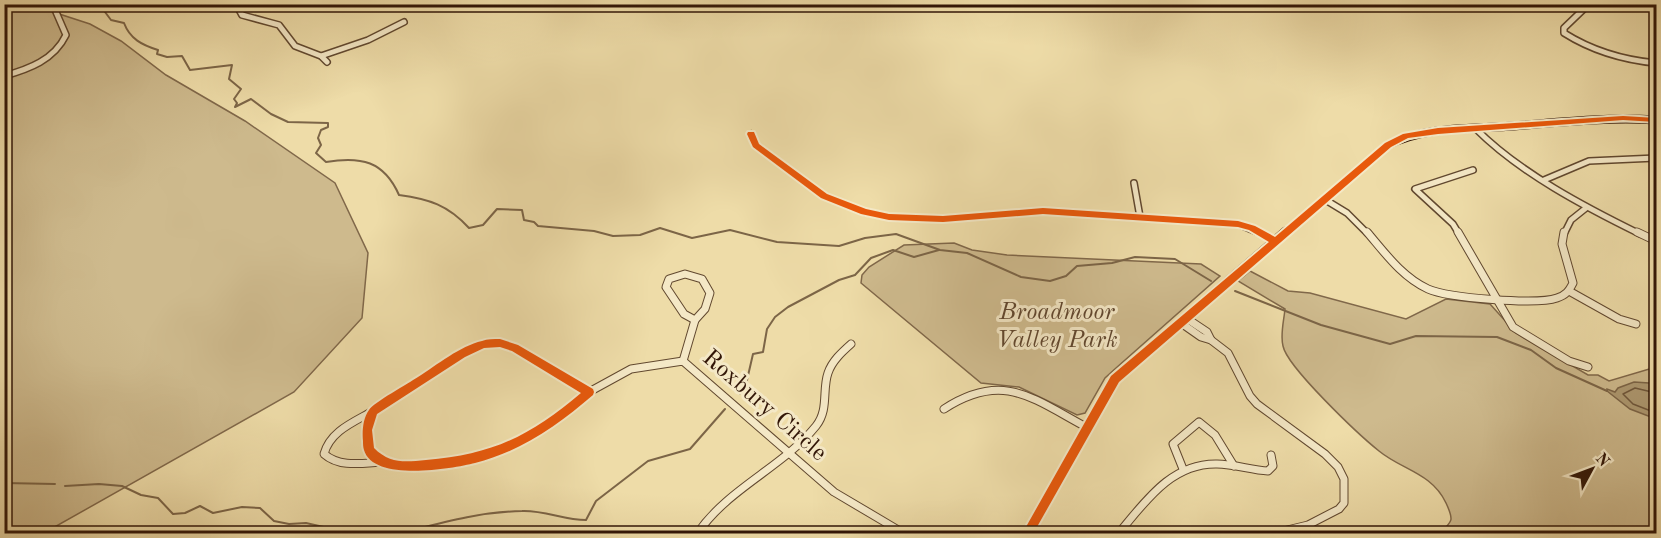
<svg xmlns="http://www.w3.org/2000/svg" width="1661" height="538" viewBox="0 0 1661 538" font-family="'Old Standard TT',serif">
<rect width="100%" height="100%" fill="#eedca8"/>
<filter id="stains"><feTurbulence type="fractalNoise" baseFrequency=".00333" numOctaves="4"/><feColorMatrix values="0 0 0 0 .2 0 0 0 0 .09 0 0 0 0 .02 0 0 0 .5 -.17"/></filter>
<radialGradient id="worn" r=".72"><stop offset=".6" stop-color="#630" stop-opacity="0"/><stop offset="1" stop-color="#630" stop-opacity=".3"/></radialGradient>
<g fill="#ceba8d" stroke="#80684a" stroke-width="1.5">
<polygon points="5,5 40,5 47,10 90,24 121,41 166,75 245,121 335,183 368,253 362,318 294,392 44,533 5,533"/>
<polygon points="954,243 972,250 1007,255 1201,264 1220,276 1116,368 1105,378 1085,413 1077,415 1019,387 981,383 861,283 862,275 869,267 904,245"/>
<path d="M1250,271L1288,291L1310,293L1406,319L1446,299L1490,304L1516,333L1588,375H1598L1609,381L1656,367V533H1440C1453,521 1454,520 1446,503C1432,473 1402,470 1379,451C1359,435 1287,367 1283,346C1280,335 1284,320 1285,309L1238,281Z"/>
</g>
<polygon fill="#ae9971" stroke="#7c6547" stroke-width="1.5" points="1634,382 1649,383 1656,388 1656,419 1630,409 1607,391 1607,389 1615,392 1618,388"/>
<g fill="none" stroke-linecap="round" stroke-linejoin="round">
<polyline stroke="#70583c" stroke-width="1.5" points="1656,393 1635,388 1623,394 1633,404 1656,413"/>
<g stroke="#7c6547" stroke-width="2">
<path d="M99,4L111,20L124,23C130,39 142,45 158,50L157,54L167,57L182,56L190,70L232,65L229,79L241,89L234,99L237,103L235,107L251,99L271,114L288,122L328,123V127L321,130L318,138L321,145L316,153L326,162C361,156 384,161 399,195C429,199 448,205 469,228L483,225L497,209L522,210L524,220L534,222L538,226L594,231L613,236L640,235L660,228L692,238L730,230L777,242L839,246L865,238L896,234L940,250L967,253L1021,277L1050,281L1066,276L1077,266L1112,263L1135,257L1175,259L1211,281"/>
<polyline points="1235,291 1321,325 1390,344 1416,336 1497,337 1531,350 1556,368 1607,391"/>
<polyline points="740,394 747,380 753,354 763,352 767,329 775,317 788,307 839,280 855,275 871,258 893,250 914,257 939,250"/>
<polyline points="4,483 55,484"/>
<polyline points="65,486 99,484 122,486 141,495 158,498 173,514 185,513 200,506 213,513 242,507 260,508 274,521 289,524 306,523 354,534"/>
<path d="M398,534C441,523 477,512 522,511C544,510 564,520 586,520L596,501L648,461L690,449L725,409"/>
</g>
<g stroke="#61482f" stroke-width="8">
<g id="street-far1">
<polyline points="236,4 242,15 279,25 295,46 321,56 327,62"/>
<polyline points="1444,4 1451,4"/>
<path d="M1589,4L1564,28V33C1591,50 1624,60 1656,63"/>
<polyline points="321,56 368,40 404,22"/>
<path d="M4,76C29,69 54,60 66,35L56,12L58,4"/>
<path d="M1476,129C1520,173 1585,207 1640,234"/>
<polyline points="751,134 756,145 824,196 864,212 889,217 943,219 1043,211 1238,224 1262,234"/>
<polyline points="1544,180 1589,161 1656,158"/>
<polyline points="1134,183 1140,217"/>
<polyline points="1324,199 1347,213 1368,234"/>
<polyline points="1459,234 1453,224 1415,189 1473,170"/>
<polyline points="1564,234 1571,220 1586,208"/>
</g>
</g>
<g stroke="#61482f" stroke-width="9">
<g id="street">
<polyline points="1259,232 1275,241"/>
<path d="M1367,232C1385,253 1402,277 1428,289C1448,298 1537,305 1557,298C1566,295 1569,291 1573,283L1562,244L1564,232"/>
<polyline points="1458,232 1513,327 1569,361 1588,367"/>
<polyline points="1637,232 1656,241"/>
<polygon points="685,274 702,279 710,293 705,309 695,320 684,314 666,287 669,279"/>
<polyline points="1569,291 1619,319 1636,324"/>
<polyline points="1186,318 1207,332 1211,340"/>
<polyline points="1181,323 1201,337 1211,340 1228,353 1250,396 1257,404 1325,454 1338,467 1344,479 1344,503 1339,509 1308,525 1279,532"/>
<path d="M500,343L515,348L589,392C539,435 495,459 429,465C405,467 386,468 369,450L367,430L373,411L462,354L483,344Z"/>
<polyline points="683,361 695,320"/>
<polyline points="589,392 631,369 683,361 834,492 905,534"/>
<path d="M944,409C1003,371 1032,398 1086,427"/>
<path d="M373,411C354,422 330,431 324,454C340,468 363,463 382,462"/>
<polyline points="1183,469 1173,444 1199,422 1215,435 1234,466"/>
<path d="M697,534C728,488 782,468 816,426C829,410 822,390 828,373C832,361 842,352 851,344"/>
<path d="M1118,534C1145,502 1171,463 1217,464C1234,464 1251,470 1268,471L1273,466L1271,455"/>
</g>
</g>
<g stroke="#321607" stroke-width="9">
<path id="secondary-far1" d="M1285,234L1388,145C1426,126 1472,129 1514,126C1561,122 1609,117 1656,120"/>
</g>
<g stroke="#321607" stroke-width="11">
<polyline id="secondary" points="1027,534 1115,379 1286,232"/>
</g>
<use href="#street-far1" stroke="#f4e8c6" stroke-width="5"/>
<use href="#street" stroke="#f4e8c6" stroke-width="7"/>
<use href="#secondary-far1" stroke="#f4e8c6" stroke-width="7"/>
<use href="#secondary" stroke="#f4e8c6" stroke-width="9"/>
<g stroke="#f4e8c6" stroke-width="4">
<g id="cycleway">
<polygon points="1623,116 1656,118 1656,122 1623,120 1438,134 1408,138 1391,147 1119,382 1033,534 1022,534 1111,376 1269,242 1249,230 1238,227 1043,214 943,222 889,220 861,214 821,198 753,147 747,134 748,132 754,132 759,144 827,194 866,209 889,214 943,216 1043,208 1238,221 1255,226 1275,237 1385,143 1403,134 1438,128"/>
<path d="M500,339L518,345L593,389L594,392L593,395C558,425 520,452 475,463C451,469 373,482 364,450C363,447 363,444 363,441C362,431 363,418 369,410C373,403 409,383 418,377C437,365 460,346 482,341C487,339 494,339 500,339ZM500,347L512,351L581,393C532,435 492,455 426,460C405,462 390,464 374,448L372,430L377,414L465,357L484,348Z"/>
</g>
</g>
<use href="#cycleway" fill="#e8590c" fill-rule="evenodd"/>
</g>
<g text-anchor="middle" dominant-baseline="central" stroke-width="6" stroke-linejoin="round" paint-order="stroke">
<g font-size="24" font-style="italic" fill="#61472f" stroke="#f4e8c6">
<text x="1057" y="313">Broadmoor<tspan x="1057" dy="28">Valley Park</tspan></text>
</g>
<g font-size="24" fill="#321607" stroke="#f4e8c6">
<text transform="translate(764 406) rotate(41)">Roxbury Circle</text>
</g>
</g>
<rect width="1661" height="538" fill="none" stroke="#eedca8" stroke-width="24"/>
<rect x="6" y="6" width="1649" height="526" fill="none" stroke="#321607" stroke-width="3"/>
<rect x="12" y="12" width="1637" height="514" fill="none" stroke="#321607" stroke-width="1.5"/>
<g transform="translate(1592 469) rotate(49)" stroke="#f4e8c6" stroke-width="4.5" paint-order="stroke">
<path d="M0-4.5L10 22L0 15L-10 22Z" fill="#321607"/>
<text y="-9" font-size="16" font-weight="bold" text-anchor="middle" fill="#321607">N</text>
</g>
<rect width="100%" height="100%" filter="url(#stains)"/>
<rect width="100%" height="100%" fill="url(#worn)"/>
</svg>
